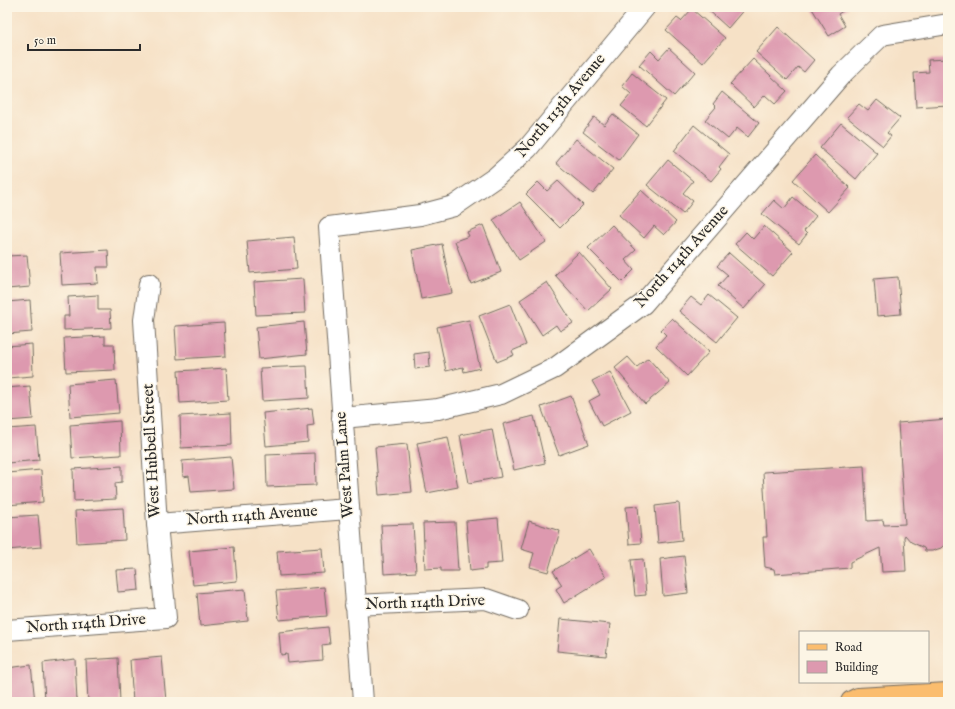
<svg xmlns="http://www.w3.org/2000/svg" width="955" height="709" viewBox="0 0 955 709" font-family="'IM FELL English',serif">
<rect width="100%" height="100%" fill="#fcf5e5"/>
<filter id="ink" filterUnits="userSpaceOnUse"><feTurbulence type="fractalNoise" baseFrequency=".025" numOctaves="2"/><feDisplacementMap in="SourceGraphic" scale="8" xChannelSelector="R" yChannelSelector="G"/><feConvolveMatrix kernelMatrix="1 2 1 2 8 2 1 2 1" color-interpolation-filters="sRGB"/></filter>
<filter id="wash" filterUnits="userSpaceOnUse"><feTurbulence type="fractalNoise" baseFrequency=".012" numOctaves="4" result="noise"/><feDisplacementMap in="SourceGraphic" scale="16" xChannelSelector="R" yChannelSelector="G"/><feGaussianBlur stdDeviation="0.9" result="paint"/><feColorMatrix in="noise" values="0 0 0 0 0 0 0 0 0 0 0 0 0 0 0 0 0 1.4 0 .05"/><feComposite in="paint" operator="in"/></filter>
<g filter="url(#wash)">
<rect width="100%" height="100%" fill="#f6e1c6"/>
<g id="blocks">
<g fill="#dd99af">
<polygon points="705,7 746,7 728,28"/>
<polygon points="811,7 849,7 838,14 845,26 829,36"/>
<polygon points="692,9 725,38 703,63 666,30 677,18 681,21"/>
<polygon points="778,27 814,60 804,72 798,67 787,80 756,52"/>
<polygon points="669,48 695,72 674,96 639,65 651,51 659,59"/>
<polygon points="753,59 787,91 775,104 765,95 754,107 730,84"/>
<polygon points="947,59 948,105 916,107 914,73 929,72 928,60"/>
<polygon points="632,73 666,100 646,126 621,106 631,94 622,86"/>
<polygon points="722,92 759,123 748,137 737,128 728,139 705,120 716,107 713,104"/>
<polygon points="877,100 900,118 887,133 891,136 883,146 847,117 859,104 868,111"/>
<polygon points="613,114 638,134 619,160 583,132 594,117 604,125"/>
<polygon points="841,123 877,153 856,179 820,148"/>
<polygon points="694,125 729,154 719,167 721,169 711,181 674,151"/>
<polygon points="576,139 613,169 593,194 556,163"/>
<polygon points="815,155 850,188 828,212 793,180"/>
<polygon points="668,160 693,181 683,193 693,201 683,214 647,185"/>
<polygon points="558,181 583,205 560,228 526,194 538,182 547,191"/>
<polygon points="641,190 676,222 664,235 654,226 644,238 619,215"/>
<polygon points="793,197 816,216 804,231 807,234 799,244 762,214 774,200 784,209"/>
<polygon points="520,202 546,242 519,260 493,220"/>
<polygon points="483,225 501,272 471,284 455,241 469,236 467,232"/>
<polygon points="612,225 636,250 625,260 634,270 622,282 588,248"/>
<polygon points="764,226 793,252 772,276 735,244 746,232 753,239"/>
<polygon points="294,237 297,269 250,273 247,241"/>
<polygon points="442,244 452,293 421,299 412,250"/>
<polygon points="108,250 109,267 97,267 98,283 62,285 60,253"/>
<polygon points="579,252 612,289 588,311 555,275"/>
<polygon points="729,253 765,285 744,309 718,286 728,275 717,266"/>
<polygon points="27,255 30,287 7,289 7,256"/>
<polygon points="898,277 901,314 877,316 874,279"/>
<polygon points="303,279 305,313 256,315 254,282"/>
<polygon points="547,282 573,323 560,331 556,325 542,335 520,300"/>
<polygon points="98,295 98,310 110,310 111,328 64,330 64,316 69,316 68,297"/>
<polygon points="709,295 737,318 717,342 679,311 691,297 701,305"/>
<polygon points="30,300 32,332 7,334 7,302"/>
<polygon points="510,304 526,345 512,351 514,355 497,362 479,316"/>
<polygon points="672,318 709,352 687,376 656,346 666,335 661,330"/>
<polygon points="469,320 480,368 464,372 463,367 446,371 437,327"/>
<polygon points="304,322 307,354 259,359 256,327"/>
<polygon points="224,323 226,356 177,359 175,326"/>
<polygon points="105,336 105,344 114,344 115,370 66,372 64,338"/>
<polygon points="32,344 33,376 7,378 7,346"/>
<polygon points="429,352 430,367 415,369 414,354"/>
<polygon points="628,357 637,367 648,358 670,383 645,404 615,368"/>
<polygon points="307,366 309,398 262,401 260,368"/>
<polygon points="226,368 228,400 180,403 178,371"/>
<polygon points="610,372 631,411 602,426 589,401 600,395 592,381"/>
<polygon points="116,380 119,413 70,417 68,384"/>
<polygon points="30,386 33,419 7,421 7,388"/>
<polygon points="571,396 589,444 559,455 541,407"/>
<polygon points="312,408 314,425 307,426 308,442 266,446 263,413"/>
<polygon points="231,413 232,445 181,448 180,416"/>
<polygon points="534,416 545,463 514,470 503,424"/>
<polygon points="948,419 948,541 941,548 932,551 925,551 924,548 911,542 905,535 904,537 906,571 882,572 880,548 850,562 850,568 775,574 774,569 765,567 763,537 767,537 763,472 864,466 867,521 883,520 884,525 905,524 898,423"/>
<polygon points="120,421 121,455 72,458 70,425"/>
<polygon points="36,427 39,460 7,463 7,429"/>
<polygon points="492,429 501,477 469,483 460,435"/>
<polygon points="448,437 458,487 427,493 417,443"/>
<polygon points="407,444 412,492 379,495 375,447"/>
<polygon points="315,453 316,485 267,487 266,455"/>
<polygon points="231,457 234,489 191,492 189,476 183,477 182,461"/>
<polygon points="122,466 122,482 115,483 116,499 74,501 73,469"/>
<polygon points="41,470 43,502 7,505 7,473"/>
<polygon points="679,503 682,540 658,543 655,506"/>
<polygon points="638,506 641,543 629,544 626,507"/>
<polygon points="123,508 125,540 77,543 75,511"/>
<polygon points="38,515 41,547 7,550 7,517"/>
<polygon points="498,518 502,563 486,564 486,569 470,571 466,521"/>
<polygon points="529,521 560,531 548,572 530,567 534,553 521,549"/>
<polygon points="455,522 458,571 441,571 441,568 425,569 423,523"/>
<polygon points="413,524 416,572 384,574 381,525"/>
<polygon points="234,547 237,581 193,585 189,551"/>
<polygon points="322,548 324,573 279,576 277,551"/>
<polygon points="589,549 606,577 564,603 556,589 562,585 553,571"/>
<polygon points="684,556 688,593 663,596 660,559"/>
<polygon points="643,559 646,595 635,596 631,560"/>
<polygon points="137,569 139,590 118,592 116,570"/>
<polygon points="324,587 327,616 279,620 276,591"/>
<polygon points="245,589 248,621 200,626 197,593"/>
<polygon points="560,619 610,624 606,656 557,651"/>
<polygon points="328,627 330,644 322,645 323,660 288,663 287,654 281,655 279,632"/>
<polygon points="162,657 166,701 133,702 130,660"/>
<polygon points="118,658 120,702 88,702 86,660"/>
<polygon points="75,659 77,702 45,702 43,663"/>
<polygon points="31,665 35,702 7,702 7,668"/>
</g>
</g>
</g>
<g filter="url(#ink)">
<use href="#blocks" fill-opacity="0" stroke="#726b61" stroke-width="1"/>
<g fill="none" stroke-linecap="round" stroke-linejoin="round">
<g stroke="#726b61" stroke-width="22">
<g id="minor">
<polyline points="342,418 438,409 501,394 555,368 643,304 841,75 882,35 948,24"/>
<polyline points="157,524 348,509"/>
<polyline points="355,605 486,599 518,610"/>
<polyline points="7,630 166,618 157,524 144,320 149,284"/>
<polyline points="363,702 329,227 420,215 454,206 496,177 528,148 645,7"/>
</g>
</g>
<g stroke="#726b61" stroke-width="24">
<polyline id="major" points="852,702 858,699 948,694"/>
</g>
<use href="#minor" stroke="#fff" stroke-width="20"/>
<use href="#major" stroke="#fbbd6e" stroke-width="22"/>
</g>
</g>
<g text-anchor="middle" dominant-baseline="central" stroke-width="3" stroke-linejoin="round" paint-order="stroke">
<g font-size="16" fill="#2b2b2b" stroke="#fcf5e5">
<text transform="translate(561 106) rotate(-50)">North 113th Avenue</text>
<text transform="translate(682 257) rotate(-48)">North 114th Avenue</text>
<text transform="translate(152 451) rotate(-93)">West Hubbell Street</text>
<text transform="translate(345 465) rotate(-94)">West Palm Lane</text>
<text transform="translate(252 516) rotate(-4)">North 114th Avenue</text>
<text transform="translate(425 603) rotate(-2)">North 114th Drive</text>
<text transform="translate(86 624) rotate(-4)">North 114th Drive</text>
</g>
</g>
<rect width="955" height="709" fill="none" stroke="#fcf5e5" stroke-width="24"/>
<rect x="799" y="631" width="130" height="52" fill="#fcf5e5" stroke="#a8a49b"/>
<rect x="807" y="644" width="20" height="6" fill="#fbbd6e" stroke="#a8a49b"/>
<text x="835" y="651" font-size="12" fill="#2b2b2b">Road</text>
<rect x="807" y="661" width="20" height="12" fill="#dd99af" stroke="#a8a49b"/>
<text x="835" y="671" font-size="12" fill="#2b2b2b">Building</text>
<path d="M28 44v6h112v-6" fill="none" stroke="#2b2b2b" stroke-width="2"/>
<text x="34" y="44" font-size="12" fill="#2b2b2b" stroke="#fcf5e5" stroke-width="3" paint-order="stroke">50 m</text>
</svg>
